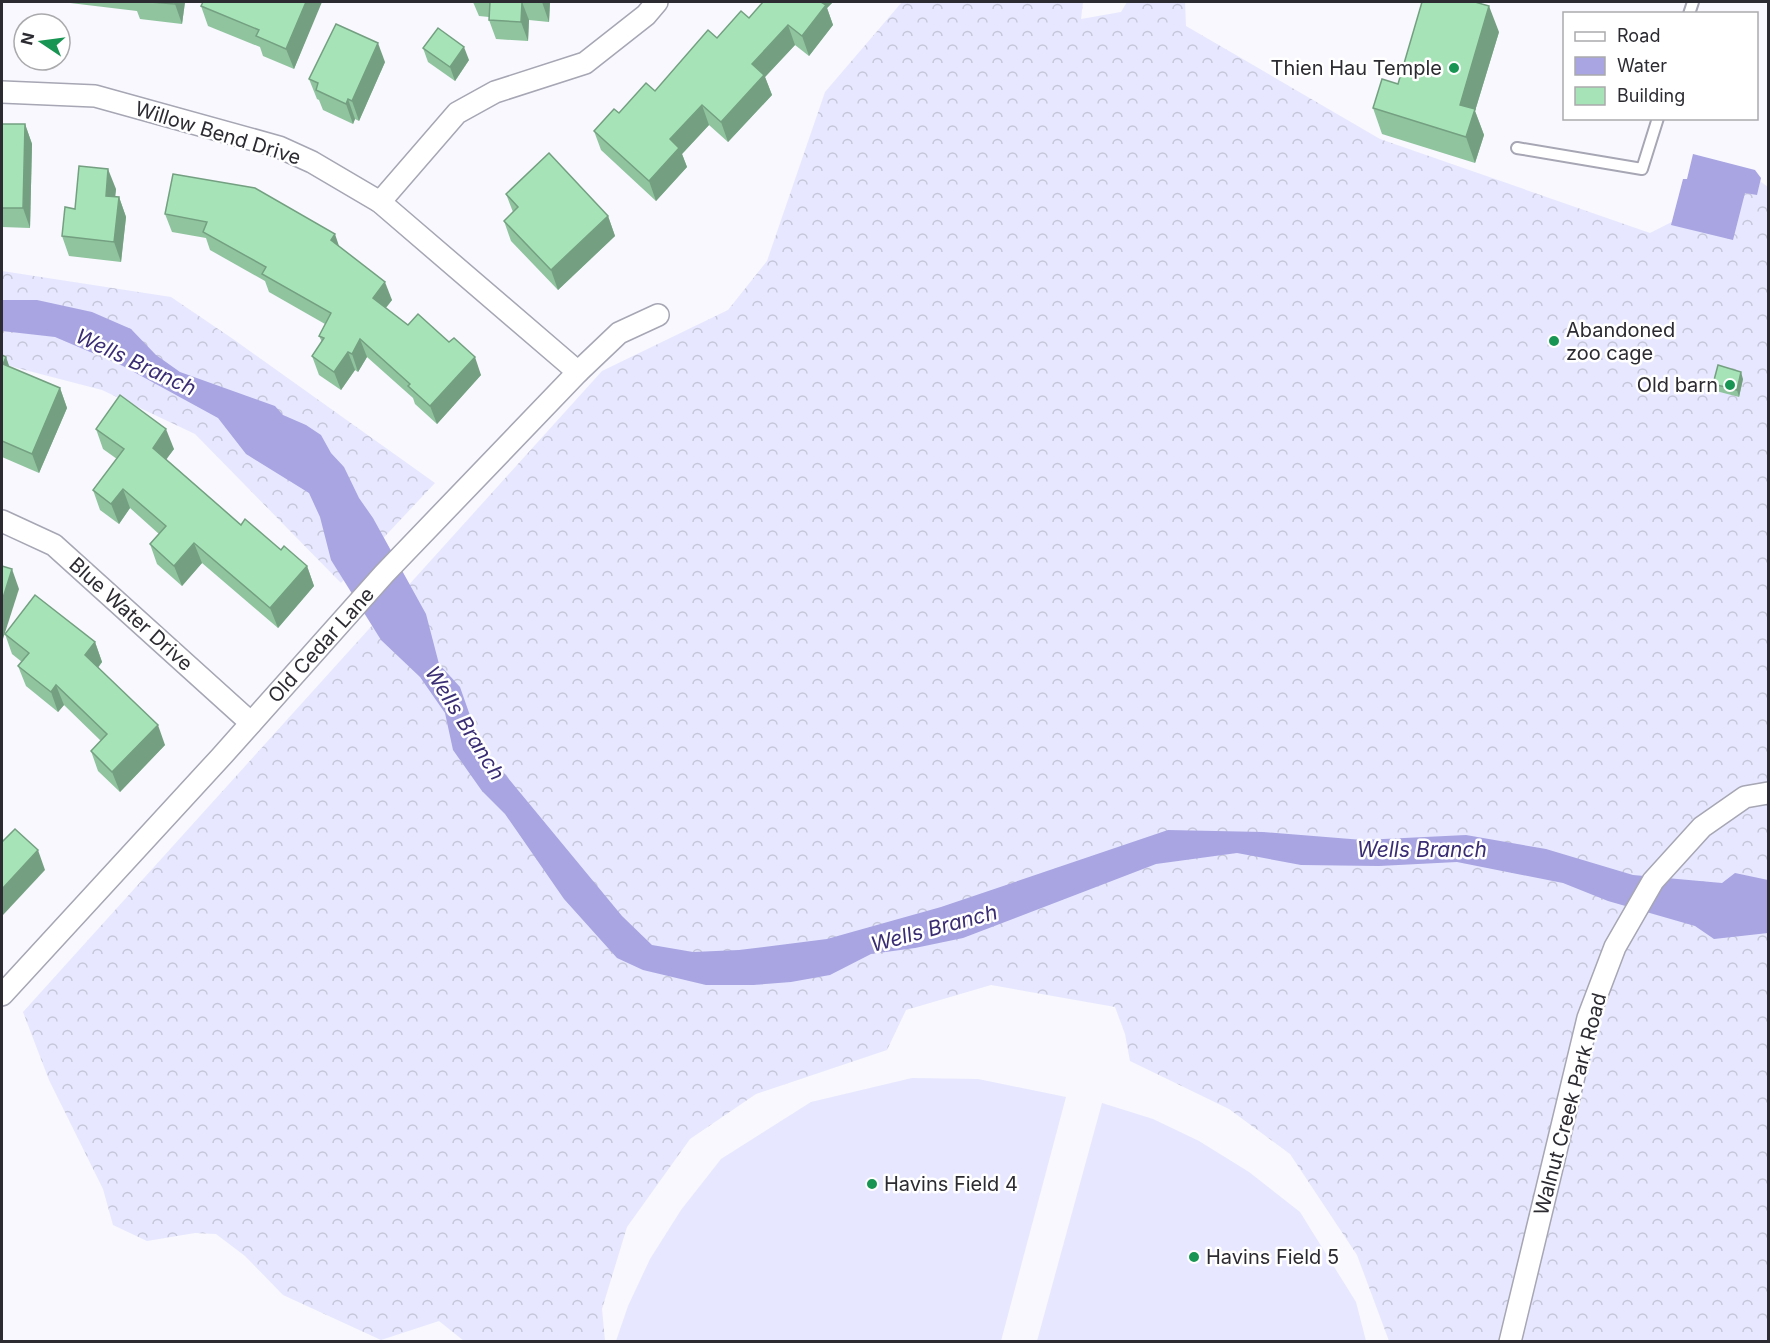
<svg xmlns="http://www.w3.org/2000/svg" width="1770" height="1343" viewBox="0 0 1770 1343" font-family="Inter,sans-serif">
<defs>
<pattern id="forest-crowns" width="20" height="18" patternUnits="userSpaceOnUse" patternTransform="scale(1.5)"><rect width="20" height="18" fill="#e7e7ff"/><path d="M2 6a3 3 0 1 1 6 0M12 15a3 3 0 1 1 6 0" fill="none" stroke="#c6c6db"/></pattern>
</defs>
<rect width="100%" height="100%" fill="#f8f8fe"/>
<g fill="url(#forest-crowns)">
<polygon points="902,2 1083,2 1081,19 1121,12 1127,2 1185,2 1186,26 1380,139 1650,233 1757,179 1768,187 1768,1341 1389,1341 1357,1255 1290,1154 1229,1109 1130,1061 1125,1034 1115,1007 991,985 906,1010 887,1050 756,1094 690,1139 627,1227 602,1309 605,1341 464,1341 439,1321 381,1340 283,1295 245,1256 216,1234 195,1233 147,1241 113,1225 103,1189 49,1080 23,1012 602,371 728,310 767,261 825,92"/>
<polygon points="2,271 171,297 233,339 435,483 341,583 195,434 102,390 2,364"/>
</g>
<g fill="#e7e7ff">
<polygon points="912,1078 978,1079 1066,1097 1001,1341 616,1341 628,1306 650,1259 681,1210 721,1159 811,1102"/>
<polygon points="1102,1103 1153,1119 1199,1141 1249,1172 1300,1212 1356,1302 1366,1341 1037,1341"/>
</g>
<g fill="#a8a5e2">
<polygon points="1693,154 1755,170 1761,178 1757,195 1745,193 1733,240 1671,225 1683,179 1687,179"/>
<polygon points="2,300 37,300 92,312 131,329 156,355 180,372 275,406 283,415 306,425 321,435 331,453 344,467 359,498 373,518 426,614 439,664 460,687 480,744 622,916 652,945 693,952 739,950 827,939 941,907 1168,830 1263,832 1363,840 1466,835 1546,849 1633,875 1722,883 1735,873 1768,880 1768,933 1714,939 1695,926 1608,901 1563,883 1457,862 1379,866 1301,865 1237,853 1156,864 963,938 915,948 871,954 830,975 791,982 753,985 706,985 643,970 617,958 564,899 505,814 482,791 453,750 445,713 420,677 381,640 331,560 320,517 309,493 246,454 218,418 123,366 55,337 2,331"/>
</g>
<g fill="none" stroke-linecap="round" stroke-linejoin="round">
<g stroke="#a6a6b4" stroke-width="14">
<g id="lane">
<polyline points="1689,14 1693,2"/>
<polyline points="1517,148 1642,169 1658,118"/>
</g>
</g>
<g stroke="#a6a6b4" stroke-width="24">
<g id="street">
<polyline points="2,92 95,96 279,147 312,162 380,202 578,372"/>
<polyline points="380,202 457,113 495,92 585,63 646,15 657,2"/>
<polyline points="2,521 54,545 251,723"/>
<polyline points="2,995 220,758 384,574 578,372 619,333 658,315"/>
<polyline points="1510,1342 1588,1018 1615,947 1653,881 1702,827 1745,797 1768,793"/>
</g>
</g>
<use href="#lane" stroke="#fff" stroke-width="10"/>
<use href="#street" stroke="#fff" stroke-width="21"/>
</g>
<g fill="#8fc49e">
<polygon points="69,2 185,2 182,24 140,19 137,11 70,3"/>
<polygon points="321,2 294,69 263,56 260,47 208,26 201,6"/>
<polygon points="473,2 550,2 549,22 529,20 528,41 496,39 489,20 489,17 479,16"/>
<polygon points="763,2 833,2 827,8 833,25 809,56 795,45 765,77 772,95 728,142 709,125 682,154 687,167 656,201 601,150 594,131 619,113 655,91 717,38 749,18"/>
<polygon points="1499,32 1475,111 1484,135 1475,163 1382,134 1373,108 1398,84"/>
<polygon points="423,48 469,60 455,81 428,62"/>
<polygon points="385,62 359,121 355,119 353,124 323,110 319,100 317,99 309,79"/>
<polygon points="2,124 25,124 32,144 30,228 2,227"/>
<polygon points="116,189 115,197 119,197 126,217 121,262 69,256 62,236 75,209"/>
<polygon points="506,194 608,216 615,236 558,290 511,241 504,221 513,212"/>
<polygon points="165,214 340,247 392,300 386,308 408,325 481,375 437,424 415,404 413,398 367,357 358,372 355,370 341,390 319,375 312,356 322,342 319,336 325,324 269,292 265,281 210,250 206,238 172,232"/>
<polygon points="2,355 6,357 9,367 60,388 67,408 39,473 2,457"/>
<polygon points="1743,379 1739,397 1716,391 1713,384"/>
<polygon points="96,429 174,449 166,459 241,525 307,566 314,586 278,628 202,563 182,586 157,564 150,544 159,534 130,508 119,524 100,510 93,490 117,459 103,449"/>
<polygon points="5,634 95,642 102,662 98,668 165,745 120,792 98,771 91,751 101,741 64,705 58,712 26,686 18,666 22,662 12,654"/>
</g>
<g fill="#74a081">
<polygon points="175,2 185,2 182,24 175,4"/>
<polygon points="306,2 322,2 294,69 286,49"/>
<polygon points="522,2 529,20 528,41 521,22"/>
<polygon points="542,2 550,2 549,22"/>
<polygon points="816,2 833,2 827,8 833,25 809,56 802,36"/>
<polygon points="1489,6 1499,32 1475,111 1484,135 1475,163 1466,137 1460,105"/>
<polygon points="788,25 795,45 765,77 772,95 728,142 721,122 752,64"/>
<polygon points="378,43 385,62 359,121 352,101"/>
<polygon points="464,47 469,60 455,81 450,67"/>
<polygon points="348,99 355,119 353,124 346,104"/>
<polygon points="702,105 709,125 682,154 687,167 656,201 649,181 670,139"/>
<polygon points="25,124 32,144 30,228 23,208"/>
<polygon points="108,169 116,189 113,216 106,196"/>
<polygon points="119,197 126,217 121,262 114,242"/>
<polygon points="608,216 615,236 558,290 551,270"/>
<polygon points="335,234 341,252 331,240"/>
<polygon points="385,282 392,300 379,316 373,298"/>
<polygon points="360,339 367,357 358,372 352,354"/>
<polygon points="348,352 355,370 341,390 334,372"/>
<polygon points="6,357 13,377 3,364"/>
<polygon points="475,357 481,375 437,424 430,406"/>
<polygon points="1741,372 1743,379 1739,397 1737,390"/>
<polygon points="60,388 67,408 39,473 32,454"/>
<polygon points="166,429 174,449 160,468 153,448"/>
<polygon points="123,489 130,508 119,524 111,504"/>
<polygon points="194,543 202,563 182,586 174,566"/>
<polygon points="307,566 314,586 278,628 270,608"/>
<polygon points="12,569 19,589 2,642 2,601"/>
<polygon points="95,642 102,662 92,675 85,655"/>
<polygon points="56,685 64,705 58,712 51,692"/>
<polygon points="158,725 165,745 120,792 112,772"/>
<polygon points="38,850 45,870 3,915 2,910 2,889"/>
</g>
<g fill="#a6e4b8" stroke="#74a081" stroke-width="1.5">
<polygon points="150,2 175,2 175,4"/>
<polygon points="203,2 306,2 286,49 256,36 259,30 201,6"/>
<polygon points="490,2 522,2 521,22 489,20"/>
<polygon points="763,2 821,2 826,5 802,36 788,25 752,64 764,75 721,122 702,105 670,139 679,148 649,181 594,131 614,109 619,113 646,83 655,91 708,30 717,38 741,11 749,18"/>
<polygon points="1422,2 1475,2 1489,6 1460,105 1475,109 1466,137 1373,108 1382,79 1398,84"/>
<polygon points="336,24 378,43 352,101 348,99 346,104 316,90 318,83 309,79"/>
<polygon points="438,28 464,47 450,67 423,48"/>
<polygon points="2,124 25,124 23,208 2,208"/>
<polygon points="549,153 608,216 551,270 504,221 518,207 506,194"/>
<polygon points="79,166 108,169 106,196 119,197 114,242 62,236 65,207 75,209"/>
<polygon points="173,174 255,188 335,234 331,240 385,282 373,298 408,325 418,314 449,342 454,338 475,357 430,406 408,386 410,384 360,339 352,354 348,352 334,372 312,356 324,338 319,336 331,313 262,274 266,267 203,232 207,222 165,214"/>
<polygon points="2,355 6,357 3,364 60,388 32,454 2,441"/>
<polygon points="1718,365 1741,372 1737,390 1713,384"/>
<polygon points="120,395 166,429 153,448 241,525 245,519 281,550 284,546 307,566 270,608 194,543 174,566 150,544 166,526 123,489 111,504 93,490 124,449 96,429"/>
<polygon points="2,566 12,569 2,601"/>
<polygon points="35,595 95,642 85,655 158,725 112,772 91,751 107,734 56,685 51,692 18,666 29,653 5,634"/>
<polygon points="15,829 38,850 2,889 2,839 3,841"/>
</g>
<g fill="#189552" stroke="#fff" stroke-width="2">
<circle cx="1454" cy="68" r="6"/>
<circle cx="1554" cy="341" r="6"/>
<circle cx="1730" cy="385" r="6"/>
<circle cx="872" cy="1184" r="6"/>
<circle cx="1194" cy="1257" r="6"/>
</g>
<g text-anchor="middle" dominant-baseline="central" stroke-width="5" stroke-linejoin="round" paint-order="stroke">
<g font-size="20" fill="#2b2b31" stroke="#fff" text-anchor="start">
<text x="1442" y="68" text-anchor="end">Thien Hau Temple</text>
<text x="1566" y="330">Abandoned<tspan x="1566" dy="23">zoo cage</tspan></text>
<text x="1718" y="385" text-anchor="end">Old barn</text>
<text x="884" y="1184">Havins Field 4</text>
<text x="1206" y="1257">Havins Field 5</text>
</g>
<g font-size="20" fill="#2b2b31" stroke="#fff">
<text transform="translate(218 133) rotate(17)">Willow Bend Drive</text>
<text transform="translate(131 614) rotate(42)">Blue Water Drive</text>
<text transform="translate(321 645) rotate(-48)">Old Cedar Lane</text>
<text transform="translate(1570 1104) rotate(-75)">Walnut Creek Park Road</text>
</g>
<g font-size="21" font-style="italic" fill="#3a2d74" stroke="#fff">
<text transform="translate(136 362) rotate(25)">Wells Branch</text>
<text transform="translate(465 723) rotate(58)">Wells Branch</text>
<text x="1422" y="849">Wells Branch</text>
<text transform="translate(934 928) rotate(-15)">Wells Branch</text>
</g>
</g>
<rect width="1770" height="1343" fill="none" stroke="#2b2b31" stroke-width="6"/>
<rect x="1563" y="12" width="195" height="108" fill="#ffffff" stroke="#aaaaad" stroke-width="1.5"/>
<rect x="1575" y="32" width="30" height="9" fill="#ffffff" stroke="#aaaaad" stroke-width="1.5"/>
<text x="1617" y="42" font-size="18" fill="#2b2b31">Road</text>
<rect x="1575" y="57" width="30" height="18" fill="#a8a5e2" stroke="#aaaaad" stroke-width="1.5"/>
<text x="1617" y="72" font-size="18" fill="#2b2b31">Water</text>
<rect x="1575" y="87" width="30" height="18" fill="#a6e4b8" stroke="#aaaaad" stroke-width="1.5"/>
<text x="1617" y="102" font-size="18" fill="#2b2b31">Building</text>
<g transform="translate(42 42) rotate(283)"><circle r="28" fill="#ffffff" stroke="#aaaaad" stroke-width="1.5"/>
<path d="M0-4.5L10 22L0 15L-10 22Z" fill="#189552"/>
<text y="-9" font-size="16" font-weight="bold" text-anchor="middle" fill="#2b2b31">N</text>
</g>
</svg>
